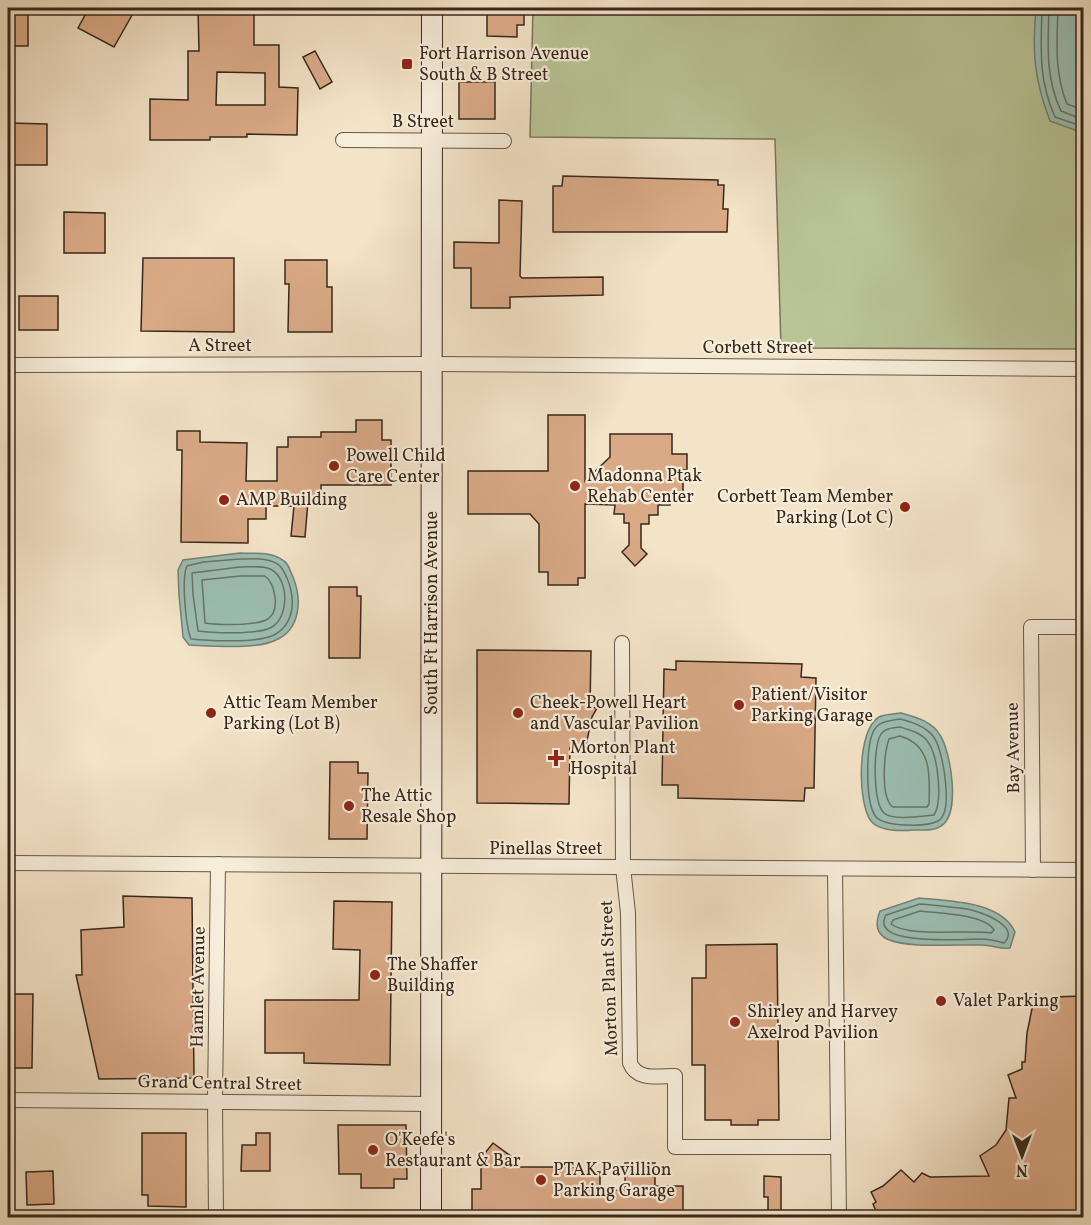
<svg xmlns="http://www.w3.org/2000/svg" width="1091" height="1225" viewBox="0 0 1091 1225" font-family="Vollkorn,serif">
<rect width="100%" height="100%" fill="#f3e3c7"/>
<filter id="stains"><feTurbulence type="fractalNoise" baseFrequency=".00333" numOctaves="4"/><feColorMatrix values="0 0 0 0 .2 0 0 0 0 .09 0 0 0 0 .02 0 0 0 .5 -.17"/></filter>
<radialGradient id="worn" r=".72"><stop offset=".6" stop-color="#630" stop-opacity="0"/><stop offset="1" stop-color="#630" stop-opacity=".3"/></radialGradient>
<polygon fill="#b9c497" stroke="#78765a" stroke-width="1.5" points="533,8 1083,8 1083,349 781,348 775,139 530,137"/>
<g fill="#9bbeb3" stroke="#738277" stroke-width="1.5">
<path d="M1036,8H1083V133L1050,121C1034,79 1032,52 1036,8Z"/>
<path d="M240,553C255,554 271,551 284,561C289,564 290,571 293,577C302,599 301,629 276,640C256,650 211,646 189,645L183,637L179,595L178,570L183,560Z"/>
<path d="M901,713C915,717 932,721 940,735C951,752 961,814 941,826C935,831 923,830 914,830C902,831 880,832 871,821C857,803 857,729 879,717C884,714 895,714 901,713Z"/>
<path d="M919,898C948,901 1001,901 1015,932L1010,948C1001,950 992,945 982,945C958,944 908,949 887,939C875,933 876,921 880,911Z"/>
</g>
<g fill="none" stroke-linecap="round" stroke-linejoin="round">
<g stroke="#697368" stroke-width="1.5">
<path d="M1042,8C1041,48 1038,79 1055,117L1084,127"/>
<path d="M1049,8C1048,44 1045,77 1061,111L1084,120"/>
<path d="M1058,8C1057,41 1054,72 1067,104L1084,110"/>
<path d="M240,559C253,559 270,557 280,566C283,569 285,574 287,578C295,597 296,623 274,635C258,643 209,641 191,639C186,627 181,578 187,566L203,562Z"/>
<path d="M240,567C250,567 264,565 272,570C289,580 289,617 272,627C259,635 213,633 198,631L193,594L192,573Z"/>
<path d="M240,576H265C272,581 274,590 275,597C276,605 275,614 268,619C256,626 219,625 205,623L202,580Z"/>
<path d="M900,719C913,722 928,727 935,739C943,752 954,813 938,821C927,827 885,827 876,817C865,804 866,748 873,732C878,721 889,721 900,719Z"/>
<path d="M900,727C910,730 922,733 928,742C938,756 943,801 934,815C922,816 893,821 884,813C873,803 873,749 880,736C884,728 892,728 900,727Z"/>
<path d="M900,736C932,745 930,776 929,804L927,807H893C880,798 884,753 889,739Z"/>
<path d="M920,904C935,905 951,907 967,909C979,911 1022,926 1004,943C997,941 989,939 981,939C965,939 868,947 886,915Z"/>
<path d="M920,911C938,913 984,914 994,930L991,933C968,929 909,938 891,924L893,920Z"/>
</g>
</g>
<g fill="#daaa87" stroke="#37281c" stroke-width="1.5" fill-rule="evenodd">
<rect x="8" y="8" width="20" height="38"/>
<polygon points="89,8 136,8 114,47 78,28"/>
<path d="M198,8H254V45H279V87L298,88L297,135L247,134V137H210V140H150V99L188,100V51H199ZM217,72L265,73V105H216Z"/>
<polygon points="487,8 524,8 524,25 517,25 517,37 487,36"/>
<polygon points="315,51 332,82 320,89 303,57"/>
<rect x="459" y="82" width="36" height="37"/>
<polygon points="8,123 47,124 47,165 8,165"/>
<polygon points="563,176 718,180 718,185 724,185 723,209 728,209 727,232 553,232 553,186 562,186"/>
<polygon points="499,200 522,201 520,276 522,278 603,277 603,295 510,297 510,308 471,308 471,268 454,268 454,242 499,243"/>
<polygon points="64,212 105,213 105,253 64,253"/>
<polygon points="143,258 234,258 234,332 141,331"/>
<polygon points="285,260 327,260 327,287 332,287 332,332 288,332 289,284 285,284"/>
<rect x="19" y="296" width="39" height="34"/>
<polygon points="548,415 585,415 585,481 610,457 610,434 672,434 672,454 687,454 687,470 683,470 683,502 670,502 670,505 658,505 658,515 649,515 649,524 641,524 641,548 647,554 635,566 622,552 629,545 629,523 624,523 624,514 614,514 615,505 585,504 585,578 578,578 578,585 548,585 548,572 539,572 539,524 530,514 468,514 468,471 548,471"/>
<polygon points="356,420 382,420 382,440 391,440 391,485 321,485 321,501 308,501 305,537 291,536 294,506 266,506 266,519 248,519 248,543 181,542 182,450 177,450 177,431 200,431 200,442 247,443 246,481 277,481 277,447 288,447 288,437 321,437 321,432 356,432"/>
<polygon points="329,587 357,587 357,596 361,596 360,658 329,658"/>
<polygon points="477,650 591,651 590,707 597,708 592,717 585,750 570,748 569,804 477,803"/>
<polygon points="676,661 802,664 801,677 816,678 814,788 805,788 804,801 678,798 678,785 662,785 664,669 676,670"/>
<polygon points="330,762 358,762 358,773 368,773 367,839 329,839"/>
<polygon points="123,896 192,898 194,1078 99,1079 76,975 82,975 81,930 124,927"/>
<polygon points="334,901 392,902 390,1065 304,1063 304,1053 265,1053 265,1000 359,1000 360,950 333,949"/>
<polygon points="777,944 779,1120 758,1120 758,1125 731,1125 731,1120 705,1120 705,1065 692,1065 692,978 706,978 706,945"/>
<polygon points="8,994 33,994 32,1068 8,1068"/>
<polygon points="1083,996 1083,1218 879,1218 873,1204 876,1202 871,1192 883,1186 901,1170 914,1182 922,1173 930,1177 989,1176 980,1156 996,1145 1006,1130 1009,1098 1016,1098 1008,1075 1022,1069 1022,1062 1025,1062 1027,1033 1033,1004 1052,1004 1052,997"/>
<polygon points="338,1125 406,1125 407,1179 394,1179 394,1188 361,1188 361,1174 339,1174"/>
<polygon points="142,1133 186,1133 186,1207 148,1206 148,1195 142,1195"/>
<polygon points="256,1133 270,1133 270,1171 241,1171 242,1145 256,1145"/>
<polygon points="493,1143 512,1157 505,1167 582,1167 582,1172 600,1172 600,1190 625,1190 625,1163 655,1163 655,1186 683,1186 683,1218 472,1218 472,1189 481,1189 481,1158"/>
<polygon points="53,1171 54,1204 27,1205 26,1172"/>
<polygon points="764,1176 781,1177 781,1218 768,1218 768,1197 764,1197"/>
</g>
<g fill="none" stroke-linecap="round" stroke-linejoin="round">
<g stroke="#665747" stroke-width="16">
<g id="street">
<polyline points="343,140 504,141"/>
<polyline points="8,365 432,364 1084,369"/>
<path d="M622,643L623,867L628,913L630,1063C637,1081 658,1076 675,1076V1147H838"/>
<polyline points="8,863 1084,870"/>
<polyline points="835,869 839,1218"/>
<polyline points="1033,870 1031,627 1084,627"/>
<polyline points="8,1100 431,1104"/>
<polyline points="216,1218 215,1102 218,864"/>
</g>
</g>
<g stroke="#37281c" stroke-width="22">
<polyline id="secondary" points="431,1218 432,8"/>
</g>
<use href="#street" stroke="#f7eddb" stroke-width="14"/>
<use href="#secondary" stroke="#f7eddb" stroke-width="20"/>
</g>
<g fill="#8f2418" stroke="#f7eddb" stroke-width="2">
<rect x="401" y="58" width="12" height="12" rx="3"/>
<circle cx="334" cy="466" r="6"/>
<circle cx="575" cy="486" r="6"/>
<circle cx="224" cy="500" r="6"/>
<circle cx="905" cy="507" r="6"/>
<circle cx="739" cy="705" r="6"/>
<circle cx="211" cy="713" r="6"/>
<circle cx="518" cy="713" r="6"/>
<path d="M553 749h6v6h6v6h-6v6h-6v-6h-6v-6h6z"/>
<circle cx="349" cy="806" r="6"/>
<circle cx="375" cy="975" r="6"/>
<circle cx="941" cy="1001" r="6"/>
<circle cx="735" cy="1022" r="6"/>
<circle cx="373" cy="1150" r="6"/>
<circle cx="541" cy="1180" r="6"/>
</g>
<g text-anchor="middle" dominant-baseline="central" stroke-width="4.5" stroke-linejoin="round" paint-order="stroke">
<g font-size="18" fill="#37281c" stroke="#f7eddb" text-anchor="start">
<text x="419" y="54">Fort Harrison Avenue<tspan x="419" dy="21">South &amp; B Street</tspan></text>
<text x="346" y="456">Powell Child<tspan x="346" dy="21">Care Center</tspan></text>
<text x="587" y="476">Madonna Ptak<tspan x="587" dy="21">Rehab Center</tspan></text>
<text x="893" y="497" text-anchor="end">Corbett Team Member<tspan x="893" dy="21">Parking (Lot C)</tspan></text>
<text x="236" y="500">AMP Building</text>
<text x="751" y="695">Patient/Visitor<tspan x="751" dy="21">Parking Garage</tspan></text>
<text x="223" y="703">Attic Team Member<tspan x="223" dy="21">Parking (Lot B)</tspan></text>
<text x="530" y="703">Cheek-Powell Heart<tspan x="530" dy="21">and Vascular Pavilion</tspan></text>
<text x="570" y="748">Morton Plant<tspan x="570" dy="21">Hospital</tspan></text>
<text x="361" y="796">The Attic<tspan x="361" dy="21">Resale Shop</tspan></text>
<text x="387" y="965">The Shaffer<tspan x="387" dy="21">Building</tspan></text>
<text x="953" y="1001">Valet Parking</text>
<text x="747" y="1012">Shirley and Harvey<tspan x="747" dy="21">Axelrod Pavilion</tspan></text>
<text x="385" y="1140">O'Keefe's<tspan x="385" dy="21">Restaurant &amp; Bar</tspan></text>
<text x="553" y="1170">PTAK Pavillion<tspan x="553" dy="21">Parking Garage</tspan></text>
</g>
<g font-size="18" fill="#37281c" stroke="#f7eddb">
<text x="423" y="122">B Street</text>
<text x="220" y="346">A Street</text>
<text x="758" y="348">Corbett Street</text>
<text transform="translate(432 613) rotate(-90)">South Ft Harrison Avenue</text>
<text transform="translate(1014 748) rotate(-91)">Bay Avenue</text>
<text x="546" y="849">Pinellas Street</text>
<text transform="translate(610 978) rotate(-92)">Morton Plant Street</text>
<text transform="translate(199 987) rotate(-89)">Hamlet Avenue</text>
<text transform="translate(220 1084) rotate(1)">Grand Central Street</text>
</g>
</g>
<rect width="1091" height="1225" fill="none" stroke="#f3e3c7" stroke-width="30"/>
<rect x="9" y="9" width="1073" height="1207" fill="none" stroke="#37281c" stroke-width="3"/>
<rect x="15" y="15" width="1061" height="1195" fill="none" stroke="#37281c" stroke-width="1.5"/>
<g transform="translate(1022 1156) rotate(180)" stroke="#f7eddb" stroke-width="4.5" paint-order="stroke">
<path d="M0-4.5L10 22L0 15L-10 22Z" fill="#37281c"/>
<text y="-9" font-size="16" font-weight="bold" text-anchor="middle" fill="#37281c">N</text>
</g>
<rect width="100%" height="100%" filter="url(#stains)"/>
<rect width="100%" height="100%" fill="url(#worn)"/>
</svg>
